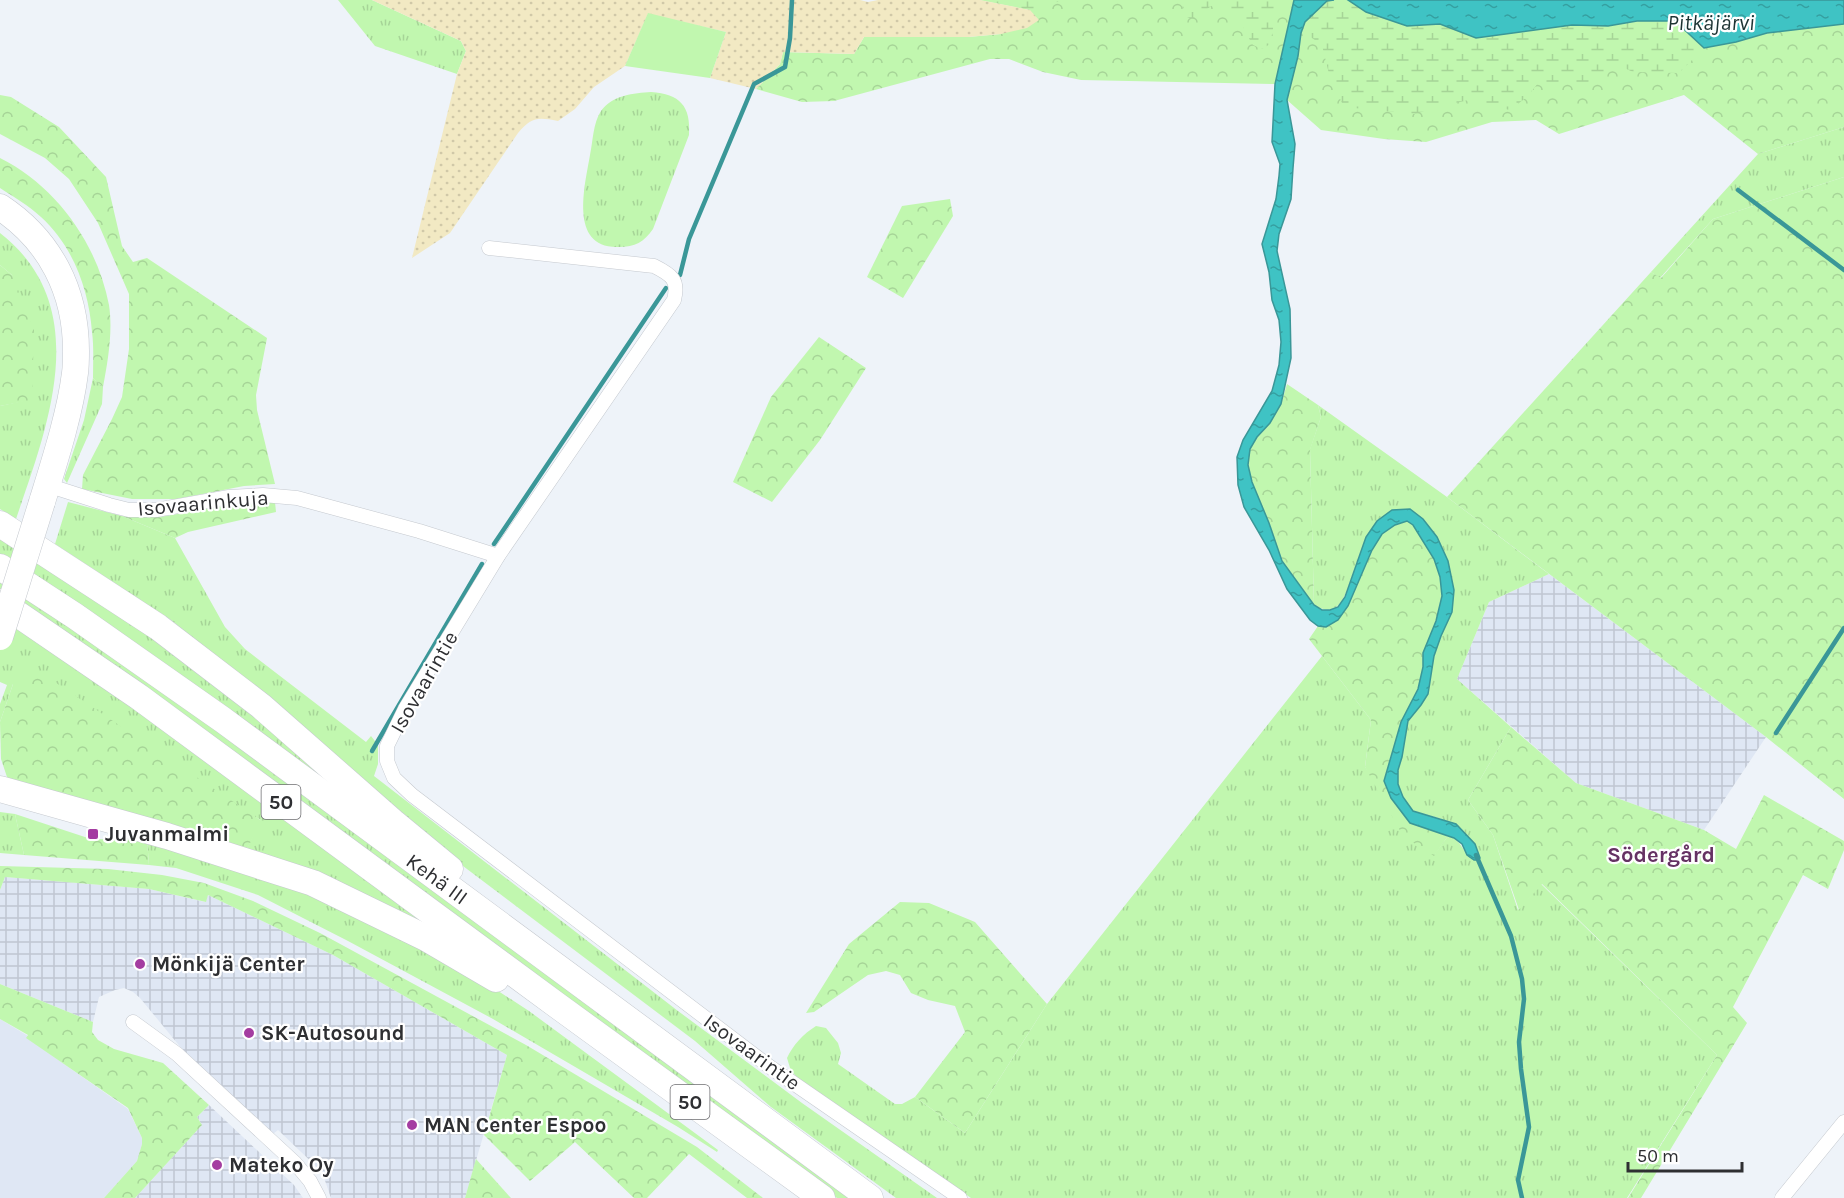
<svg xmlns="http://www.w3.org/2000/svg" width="1844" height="1198" viewBox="0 0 1844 1198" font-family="Karla,sans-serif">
<defs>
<pattern id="industrial-grid" width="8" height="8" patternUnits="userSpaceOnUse" patternTransform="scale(1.5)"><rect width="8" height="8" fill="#dfe7f4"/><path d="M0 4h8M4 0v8" fill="none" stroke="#c0c6d2"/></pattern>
<pattern id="grass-tufts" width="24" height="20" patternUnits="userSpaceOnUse" patternTransform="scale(1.5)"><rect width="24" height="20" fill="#c1f7af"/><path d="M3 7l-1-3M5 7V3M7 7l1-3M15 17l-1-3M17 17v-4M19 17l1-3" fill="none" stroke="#a6d497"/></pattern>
<pattern id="forest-crowns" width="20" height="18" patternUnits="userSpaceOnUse" patternTransform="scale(1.5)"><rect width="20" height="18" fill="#c1f7af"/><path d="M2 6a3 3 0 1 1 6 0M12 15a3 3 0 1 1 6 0" fill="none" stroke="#a6d497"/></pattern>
<pattern id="wetland-marsh" width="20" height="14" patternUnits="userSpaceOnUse" patternTransform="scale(1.5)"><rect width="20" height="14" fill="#c1f7af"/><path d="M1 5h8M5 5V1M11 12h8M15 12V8" fill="none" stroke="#a6d497"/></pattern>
<pattern id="sand-dots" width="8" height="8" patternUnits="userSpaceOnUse" patternTransform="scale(1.5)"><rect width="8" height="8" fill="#f2e9c3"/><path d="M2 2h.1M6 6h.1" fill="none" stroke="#d0c8a8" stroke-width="1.8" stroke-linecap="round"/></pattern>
<pattern id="water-ripples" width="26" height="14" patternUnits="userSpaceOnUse" patternTransform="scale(1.5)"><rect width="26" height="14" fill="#3fc3c4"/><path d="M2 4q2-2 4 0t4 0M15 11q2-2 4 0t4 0" fill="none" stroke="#359fa0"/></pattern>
</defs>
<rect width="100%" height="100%" fill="#eef3f9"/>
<polygon fill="#dfe7f4" points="0,1019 28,1036 27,1038 128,1109 142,1138 142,1144 137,1161 104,1198 0,1198"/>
<g fill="url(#industrial-grid)">
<polygon points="1549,574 1766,737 1704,830 1576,783 1457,679 1489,602"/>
<polygon points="5,877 149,889 205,902 208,895 333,955 507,1055 465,1198 331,1198 322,1172 278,1130 273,1134 182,1049 140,998 133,992 124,988 115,990 99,997 93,1022 0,984 0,890"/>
<polygon points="209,1105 294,1185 303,1198 135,1198 202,1125 197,1117"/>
</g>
<g fill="url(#grass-tufts)">
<polygon points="338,0 372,0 461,41 466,51 457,74 375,46"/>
<path d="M651,92C680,94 691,106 689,135L653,229C644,242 635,247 619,247C568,249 585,185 590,155C593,141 593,123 601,111C612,95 634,93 651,92Z"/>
<polygon points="1844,127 1844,177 1713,219 1660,278 1651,272 1758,154"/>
<path d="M0,233C95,307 48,425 16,519L0,509V406L32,399L12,275L0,265Z"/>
<polygon points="93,378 103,387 102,404 67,483 64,479 84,420"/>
<path d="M1318,405L1447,497L1549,574L1489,602L1457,679L1511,727L1468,800L1493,835L1518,910L1541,884L1717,1055L1627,1198H971L802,1082L791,1071L787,1058C793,1045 803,1034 816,1026L826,1028L838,1043L841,1053L838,1064L895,1104H902L915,1097L965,1133L1047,1004L1322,656L1371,720L1365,767L1434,855L1448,836C1462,840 1461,850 1470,856C1473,858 1476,859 1479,860L1442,819L1413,811L1403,797L1398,784V770L1402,757L1408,721L1421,705L1428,694L1434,656L1441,636L1452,612L1454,589L1366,537C1362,549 1357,561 1353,573C1346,593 1340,621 1314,605L1310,449L1321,417Z"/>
<polygon points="68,502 122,516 175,538 225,627 245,649 366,742 371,736 378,745 378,764 374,776 678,1011 802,1103 937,1198 896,1198 771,1107 695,1041 463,866 257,691 171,620 55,544"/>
<polygon points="0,536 203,672 373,817 78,603 0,554"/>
<polygon points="0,581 60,619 167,694 851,1198 837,1198 785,1161 0,590"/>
<polygon points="0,616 184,740 427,926 244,854 261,820 13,684 0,722 0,704 7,685 0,682"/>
<polygon points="0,812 15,814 24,855 0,853"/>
<polygon points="147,840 317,896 466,970 529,1011 718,1150 717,1152 678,1127 493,1019 348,941 258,895 176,868 149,865"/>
</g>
<g fill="url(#forest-crowns)">
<polygon points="980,0 1334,0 1736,42 1767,33 1844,24 1844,127 1758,154 1684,95 1559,134 1536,120 1492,122 1426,142 1384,139 1321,130 1287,100 1275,84 1081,80 1043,72 1009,59 990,59 834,101 802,102 756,89 780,64 783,52 854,54 864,37 968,37 1001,34 1030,10"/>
<polygon points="0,95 11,97 59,127 106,177 122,246 133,262 147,258 267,338 256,395 257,410 275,484 244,486 177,499 132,499 82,489 83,475 112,419 122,397 129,349 129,294 98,223 69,179 45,158 0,134"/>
<path d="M0,158C56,186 97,243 109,305C113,331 108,361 103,387L93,378C93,363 94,347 92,332C89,290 73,246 41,217C29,206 14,197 0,188Z"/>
<polygon points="1844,177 1844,799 1766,737 1447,497 1651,272 1661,278 1713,219"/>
<polygon points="950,199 953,216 903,298 867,277 902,206"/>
<polygon points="0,265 12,275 34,329 32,400 0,406"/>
<polygon points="819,337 866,368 820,440 772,502 733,482 771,397"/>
<polygon points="1287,384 1318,405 1321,417 1310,450 1314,605 1282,561 1269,523 1252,482 1248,465 1250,449 1257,437 1270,423 1281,404"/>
<polygon points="275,502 276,512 188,532 175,538 122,516 160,517 218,507"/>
<polygon points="1407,521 1413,525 1434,559 1440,577 1442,596 1436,621 1423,653 1423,667 1418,689 1401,722 1384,781 1391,798 1410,823 1448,836 1434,856 1403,836 1365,767 1371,720 1309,639 1318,626 1326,627 1348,606 1372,550 1382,534 1395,525"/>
<polygon points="34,668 262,821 244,854 10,786 1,759 0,722 13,684"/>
<polygon points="1511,727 1576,783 1704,830 1736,849 1764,795 1844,841 1844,850 1828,889 1803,875 1733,1007 1747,1023 1641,1198 1628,1198 1717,1055 1542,884 1519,910 1493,835 1468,800"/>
<polygon points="15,814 91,839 147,840 149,865 24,855"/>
<polygon points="0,866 108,869 162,875 204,883 253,901 320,933 526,1045 697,1147 763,1198 747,1198 689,1154 647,1198 634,1198 575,1142 530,1181 484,1135 507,1055 333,955 208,895 206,902 149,889 5,877 0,890"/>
<polygon points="900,902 929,903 975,922 1047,1004 965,1133 915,1097 965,1032 955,1006 928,1000 911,993 900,975 886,971 868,975 814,1012 806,1013 849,944"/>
<polygon points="0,984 93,1022 92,1032 98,1040 114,1049 163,1063 209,1105 197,1117 202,1125 135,1198 104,1198 137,1161 142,1144 142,1138 128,1108 26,1038 28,1035 0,1019"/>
<polygon points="476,1159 511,1198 465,1198"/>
</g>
<g fill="url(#wetland-marsh)">
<polygon points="980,0 1064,0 1030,10"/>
<path d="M1179,0H1844V24L1767,33L1736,42L1704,48L1679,73L1633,72L1618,65L1585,84L1539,82L1527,97L1515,106L1518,112L1468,100L1414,114L1344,107L1330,78L1322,45L1312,38L1292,28L1290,15L1282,11L1274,15L1273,29L1270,44L1262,49L1253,45C1240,24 1240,9 1213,5L1192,19L1187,17Z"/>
</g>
<path fill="url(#sand-dots)" d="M372,0H860L868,2L878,0H980L1030,10L1039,20L1027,28L1001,34L968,37H864L854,54L783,52L780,64L756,89L710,78L726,32L648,14L625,66L594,87L575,109L558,121C537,117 532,117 518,133L450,233L412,258L457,74L466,51L461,41Z"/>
<polygon fill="#c1f7af" points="648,13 726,32 710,78 625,66"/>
<g fill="url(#water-ripples)" stroke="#3a9798" stroke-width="1.5">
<polygon points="1294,0 1334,0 1327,1 1305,22 1301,33 1298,56 1287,100 1295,144 1293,168 1291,199 1279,234 1277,251 1290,309 1291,358 1281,404 1270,423 1257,437 1250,449 1248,465 1252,482 1269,523 1282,561 1314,605 1322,610 1330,610 1338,607 1345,597 1366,537 1377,521 1392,510 1410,509 1423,519 1437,537 1448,561 1454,590 1452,612 1441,636 1434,656 1428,694 1421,705 1408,721 1402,757 1398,770 1398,784 1403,797 1413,811 1456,824 1475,844 1480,858 1479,860 1474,860 1467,855 1462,844 1454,838 1410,823 1391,798 1384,781 1401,722 1418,689 1423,667 1423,653 1436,621 1442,596 1440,577 1434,559 1413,525 1407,521 1395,525 1382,534 1372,550 1348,606 1338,620 1326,627 1318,626 1310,620 1287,589 1269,550 1244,507 1238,485 1237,457 1243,440 1272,391 1279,365 1281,342 1279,320 1272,300 1269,272 1262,244 1276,199 1279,176 1280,164 1272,142 1275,84"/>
<polygon points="1348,0 1844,0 1844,24 1767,33 1736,42 1704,48 1675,21 1637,21 1608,26 1572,25 1476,38 1440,24 1407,26 1366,12"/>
</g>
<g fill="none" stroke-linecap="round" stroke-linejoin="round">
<g stroke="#3a9798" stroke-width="4.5">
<polyline points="1738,190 1844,270"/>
<polyline points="680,275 689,239 754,84 785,67 790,38 792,0"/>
<polyline points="494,544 666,288"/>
<polyline points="1776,733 1844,628"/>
<polyline points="372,751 482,564"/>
<polyline points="1476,855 1511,936 1522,979 1524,999 1519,1042 1521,1069 1529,1127 1518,1180 1522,1198"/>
</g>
<g stroke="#c5c9cf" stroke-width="15">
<g id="street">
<path d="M489,248L654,266C672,275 679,280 674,300L498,556L405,709L387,746V761L394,778L412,795L770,1067L960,1198"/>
<polyline points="47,485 109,505 129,510 156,510 229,497 263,495 297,498 419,531 498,556"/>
<polyline points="133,1022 177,1054 295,1163 310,1181 319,1198"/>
<polyline points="1782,1198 1844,1122"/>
</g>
</g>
<g stroke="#c5c9cf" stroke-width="27">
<g id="highway">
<path d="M0,207C50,240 76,291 76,351C76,358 76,366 75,373C70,414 54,463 42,502"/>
<polyline points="0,524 158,627 261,706 393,822 450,869"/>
<polyline points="0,567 75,616 223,720 870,1198"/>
<polyline points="0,602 139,697 558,1006 822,1198"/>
<polyline points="0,789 167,836 313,883 426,938 496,979"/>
</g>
</g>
<use href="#street" stroke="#fff" stroke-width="14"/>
<use href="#highway" stroke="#fff" stroke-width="26"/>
<g stroke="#c5c9cf" stroke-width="27" stroke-linecap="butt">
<polyline id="highway-bridge" points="0,637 42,502"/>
</g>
<use href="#highway-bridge" stroke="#fff" stroke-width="26"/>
</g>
<g fill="#a43da1" stroke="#fff" stroke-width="2">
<rect x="87" y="828" width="12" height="12" rx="3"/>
<circle cx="140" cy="964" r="6"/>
<circle cx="249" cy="1033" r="6"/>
<circle cx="412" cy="1125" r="6"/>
<circle cx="217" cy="1165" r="6"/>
</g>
<g text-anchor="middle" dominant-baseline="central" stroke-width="4.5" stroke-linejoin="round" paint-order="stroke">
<g fill="#fff" stroke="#6d6d70" stroke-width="1.5">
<rect x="261.5" y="785" width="39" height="34" rx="4.5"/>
<rect x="670.5" y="1085" width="39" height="34" rx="4.5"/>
</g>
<g font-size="20" font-weight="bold" fill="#2e2f32">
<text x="281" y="802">50</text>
<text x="690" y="1102">50</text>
</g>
<g font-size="21" fill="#2e2f32" stroke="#fff">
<text transform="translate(203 503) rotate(-5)">Isovaarinkuja</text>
<text transform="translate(424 682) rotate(-60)">Isovaarintie</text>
<text transform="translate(437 879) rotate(36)">Kehä III</text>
<text transform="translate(752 1052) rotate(36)">Isovaarintie</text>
</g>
<g font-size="21" font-weight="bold" fill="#2e2f32" stroke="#fff" text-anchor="start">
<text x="105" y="834">Juvanmalmi</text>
<text x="152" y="964">Mönkijä Center</text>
<text x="261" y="1033">SK-Autosound</text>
<text x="424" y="1125">MAN Center Espoo</text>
<text x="229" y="1165">Mateko Oy</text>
</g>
<g font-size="22" font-style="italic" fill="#1d3333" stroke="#fff">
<text x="1711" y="23">Pitkäjärvi</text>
</g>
<g font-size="22" font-weight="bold" fill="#653263" stroke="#fff">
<text x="1661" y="855">Södergård</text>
</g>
</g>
<path d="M1628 1162v9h114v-9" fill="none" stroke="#2e2f32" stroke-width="3"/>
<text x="1637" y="1162" font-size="18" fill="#2e2f32" stroke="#ffffff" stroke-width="4.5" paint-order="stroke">50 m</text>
</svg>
